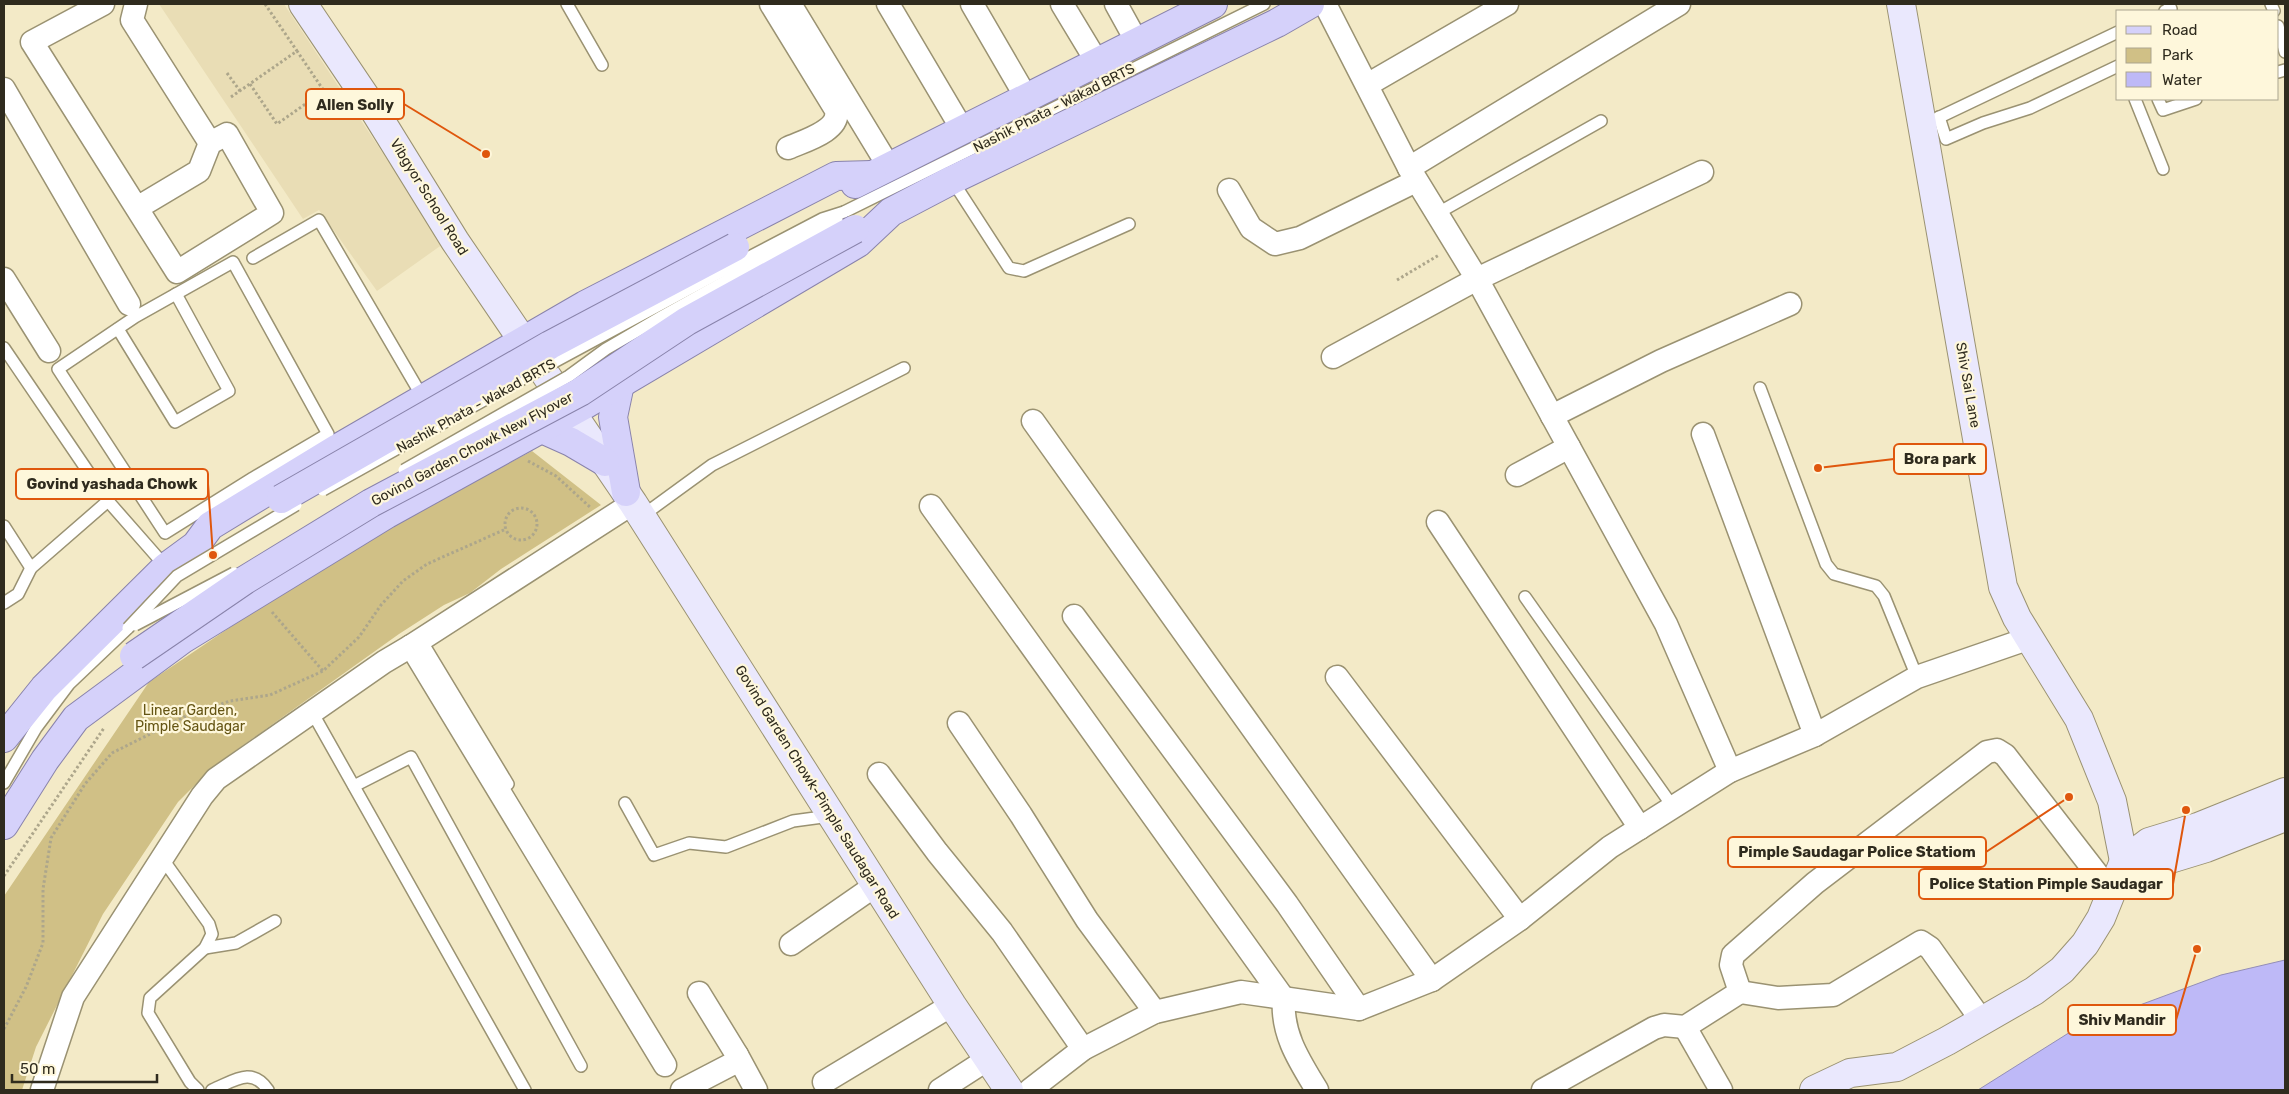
<svg xmlns="http://www.w3.org/2000/svg" width="2289" height="1094" viewBox="0 0 2289 1094" font-family="Rubik,sans-serif">
<rect width="100%" height="100%" fill="#f3eac7"/>
<polygon fill="#e9ddb5" points="159,4 284,4 443,244 377,291 319,210 303,219"/>
<polygon fill="#d0c086" points="532,451 601,505 501,569 470,593 444,605 399,634 214,766 178,802 103,914 36,1047 22,1090 4,1090 4,896 149,682 306,576 432,504"/>
<polygon fill="#beb9f7" stroke="#938eb6" points="2285,960 2285,1090 1978,1090 2075,1029 2221,975"/>
<g fill="none" stroke-linecap="round" stroke-linejoin="round">
<g stroke="#9a9272" stroke-width="14">
<g id="lane">
<polyline points="567,4 602,65"/>
<polyline points="2271,4 2274,11"/>
<polyline points="2165,11 2171,9 2169,4"/>
<polyline points="2278,26 2285,52"/>
<polyline points="2278,72 2285,70"/>
<polyline points="2135,99 2163,169"/>
<polyline points="2158,99 2163,110 2196,99"/>
<polyline points="1939,117 1946,139 1983,123 2030,108 2118,66"/>
<polyline points="1923,125 2118,32"/>
<polyline points="952,180 1009,268 1024,271 1129,224"/>
<polyline points="844,212 1264,4"/>
<polyline points="1438,213 1601,121"/>
<polyline points="253,258 319,220 423,398"/>
<polygon points="233,262 328,434 253,478 165,533 58,369 135,317"/>
<polyline points="118,329 175,422 229,391 176,294"/>
<polyline points="4,348 108,501 166,567"/>
<polyline points="1760,388 1826,564 1834,574 1876,586 1884,596 1917,677"/>
<polyline points="642,516 712,465 904,368"/>
<polyline points="4,526 31,568"/>
<polyline points="1525,597 1673,807"/>
<polyline points="4,603 18,594 31,568 108,501"/>
<polyline points="421,640 508,784"/>
<polyline points="312,712 525,1090"/>
<polyline points="4,783 36,728 69,684 128,628"/>
<polyline points="354,786 411,757 581,1066"/>
<polyline points="625,803 654,855 689,843 726,847 793,821 830,816"/>
<polyline points="162,858 209,924 212,934 205,948 150,998 148,1013 190,1082 198,1090"/>
<polyline points="205,948 236,943 275,921"/>
<path d="M212,1090C234,1081 252,1066 268,1090"/>
</g>
</g>
<g stroke="#9a9272" stroke-width="25">
<g id="street">
<polyline points="103,4 32,42 177,272 272,213 227,134 210,143 199,171 137,208"/>
<polyline points="136,4 132,20 210,143"/>
<path d="M771,4L836,110C841,131 803,141 788,148"/>
<polyline points="790,4 889,167"/>
<polyline points="888,4 962,129"/>
<polyline points="972,4 1026,97"/>
<polyline points="1062,4 1097,62"/>
<polyline points="1116,4 1137,42"/>
<polyline points="1325,4 1409,168 1477,279 1666,624 1730,771"/>
<polyline points="1367,85 1507,4"/>
<polyline points="4,89 129,304"/>
<polyline points="1409,168 1679,4"/>
<polyline points="1229,190 1251,228 1275,244 1300,238 1416,181"/>
<polyline points="4,279 49,351"/>
<polyline points="1333,357 1477,279 1702,172"/>
<polyline points="1552,416 1661,361 1790,304"/>
<polyline points="1033,421 1432,980"/>
<polyline points="1703,434 1815,735"/>
<polyline points="1517,475 1569,447"/>
<path d="M931,506L1284,999C1281,1034 1300,1062 1317,1090"/>
<polyline points="1438,522 1640,828"/>
<polyline points="1074,616 1287,904 1359,1009"/>
<polyline points="411,646 665,1065"/>
<polyline points="1337,677 1520,919"/>
<polyline points="959,723 1021,815 1087,920 1155,1012"/>
<polyline points="879,774 937,852 1002,932 1083,1049"/>
<polyline points="791,944 876,885"/>
<polyline points="1740,992 1778,998 1833,995 1921,942 1930,948 1982,1021"/>
<polyline points="1685,1027 1721,1090"/>
<polyline points="737,1055 756,1090"/>
<polyline points="824,1082 952,1005"/>
<polyline points="42,1090 73,997 202,796 216,779 384,662 411,646 633,503"/>
<polyline points="682,1090 734,1063 737,1055 699,993"/>
<polyline points="940,1090 988,1059"/>
<polyline points="1030,1090 1083,1049 1155,1012 1241,992 1359,1009 1432,980 1520,919 1610,847 1730,771 1815,735 1917,677 2030,638"/>
<polyline points="1543,1090 1654,1028 1664,1025 1685,1027 1740,992 1731,965 1733,955 1815,883 1987,752 1997,750 2005,755 2111,892"/>
</g>
</g>
<g stroke="#9a9272" stroke-width="30">
<g id="secondary">
<polyline points="303,4 371,105 455,241 633,503 952,1005 1009,1090"/>
<polyline points="1901,4 2003,587 2017,618 2079,719 2112,801 2124,861"/>
<polyline points="2124,861 2157,863 2206,848 2285,817"/>
<polyline points="1814,1090 1850,1073 1897,1067 1947,1041 2034,991 2062,970 2085,944 2101,918 2124,861 2149,842 2198,827 2285,792"/>
</g>
</g>
<g stroke="#8983ab" stroke-width="30">
<g id="primary">
<polyline points="855,184 1213,4"/>
<polyline points="620,384 613,417 626,492"/>
<polyline points="542,429 571,442 605,462"/>
<polyline points="4,738 44,688 166,567 196,545 210,526 338,448 585,305 836,176 872,175"/>
<polyline points="4,825 45,760 76,718 183,639 387,514 586,404 858,243 891,212 952,180 1277,23 1310,4"/>
</g>
</g>
<g stroke="#ada68b" stroke-width="3" stroke-dasharray="2.5 2.5" stroke-linecap="butt">
<polyline points="265,4 297,51"/>
<polyline points="227,73 240,91"/>
<polyline points="250,84 277,124 324,91"/>
<polyline points="231,97 297,51 324,91 331,94 335,91"/>
<polyline points="1397,280 1439,255"/>
<polyline points="528,461 556,476 591,508"/>
<circle cx="521" cy="524" r="16"/>
<polyline points="272,612 323,671"/>
<polyline points="4,876 104,728"/>
<polyline points="4,1029 26,987 43,943 43,889 51,838 85,784 112,753 184,717 230,701 270,695 323,671 359,637 381,605 403,581 427,564 506,529"/>
</g>
<use href="#lane" stroke="#fff" stroke-width="11"/>
<use href="#street" stroke="#fff" stroke-width="22"/>
<use href="#secondary" stroke="#eae8fd" stroke-width="28"/>
<use href="#primary" stroke="#d5d1fa" stroke-width="28"/>
<g stroke="#9a9272" stroke-width="14" stroke-linecap="butt">
<g id="lane-bridge">
<polyline points="404,470 569,376 606,349 661,317 837,219"/>
<polyline points="323,490 504,389 715,275 822,219 844,212"/>
<polyline points="135,625 234,573"/>
<polyline points="128,628 177,576 296,505"/>
</g>
</g>
<g stroke="#8983ab" stroke-width="30" stroke-linecap="butt">
<g id="primary-bridge">
<polyline points="281,499 550,345 735,247"/>
<polyline points="134,656 245,580 371,503 580,392 687,321 855,229"/>
</g>
</g>
<use href="#lane-bridge" stroke="#fff" stroke-width="11"/>
<use href="#primary-bridge" stroke="#d5d1fa" stroke-width="28"/>
</g>
<g text-anchor="middle" dominant-baseline="central" stroke-width="4.5" stroke-linejoin="round" paint-order="stroke">
<g font-size="14" fill="#2f2b1e" stroke="#fef7db">
<text transform="translate(1054 108) rotate(-27)">Nashik Phata - Wakad BRTS</text>
<text transform="translate(429 197) rotate(58)">Vibgyor School Road</text>
<text transform="translate(1968 385) rotate(80)">Shiv Sai Lane</text>
<text transform="translate(476 406) rotate(-29)">Nashik Phata - Wakad BRTS</text>
<text transform="translate(472 449) rotate(-28)">Govind Garden Chowk New Flyover</text>
<text transform="translate(817 792) rotate(58)">Govind Garden Chowk-Pimple Saudagar Road</text>
</g>
<g font-size="14" fill="#655514" stroke="#fef7db">
<text x="190" y="710">Linear Garden,<tspan x="190" dy="16">Pimple Saudagar</tspan></text>
</g>
</g>
<path fill="none" stroke="#df570d" stroke-width="2" d="M486 154L404 104M1818 468L1894 459M213 555L208 484M2069 797L1986 852M2186 810L2173 884M2197 949L2176 1020"/>
<g fill="#df570d" stroke="#fef7db" stroke-width="2">
<circle cx="486" cy="154" r="5"/>
<circle cx="1818" cy="468" r="5"/>
<circle cx="213" cy="555" r="5"/>
<circle cx="2069" cy="797" r="5"/>
<circle cx="2186" cy="810" r="5"/>
<circle cx="2197" cy="949" r="5"/>
</g>
<g fill="#fef7db" stroke="#df570d" stroke-width="2">
<rect x="306" y="89" width="98" height="30" rx="5"/>
<rect x="1894" y="444" width="92" height="30" rx="5"/>
<rect x="16" y="469" width="192" height="30" rx="5"/>
<rect x="1728" y="837" width="258" height="30" rx="5"/>
<rect x="1919" y="869" width="254" height="30" rx="5"/>
<rect x="2068" y="1005" width="108" height="30" rx="5"/>
</g>
<g font-size="15" text-anchor="middle" font-weight="bold" fill="#2f2b1e">
<text x="355" y="110">Allen Solly</text>
<text x="1940" y="464">Bora park</text>
<text x="112" y="489">Govind yashada Chowk</text>
<text x="1857" y="857">Pimple Saudagar Police Statiom</text>
<text x="2046" y="889">Police Station Pimple Saudagar</text>
<text x="2122" y="1025">Shiv Mandir</text>
</g>
<rect width="2289" height="1094" fill="none" stroke="#2f2b1e" stroke-width="10"/>
<rect x="2116" y="10" width="162" height="90" fill="#fef7db" stroke="#aba58f"/>
<rect x="2126" y="26" width="25" height="8" fill="#d5d1fa" stroke="#aba58f"/>
<text x="2162" y="35" font-size="15" fill="#2f2b1e">Road</text>
<rect x="2126" y="48" width="25" height="15" fill="#d0c086" stroke="#aba58f"/>
<text x="2162" y="60" font-size="15" fill="#2f2b1e">Park</text>
<rect x="2126" y="72" width="25" height="15" fill="#beb9f7" stroke="#aba58f"/>
<text x="2162" y="85" font-size="15" fill="#2f2b1e">Water</text>
<path d="M12 1074v8h145v-8" fill="none" stroke="#2f2b1e" stroke-width="2.5"/>
<text x="20" y="1074" font-size="15" fill="#2f2b1e" stroke="#fef7db" stroke-width="4" paint-order="stroke">50 m</text>
</svg>
